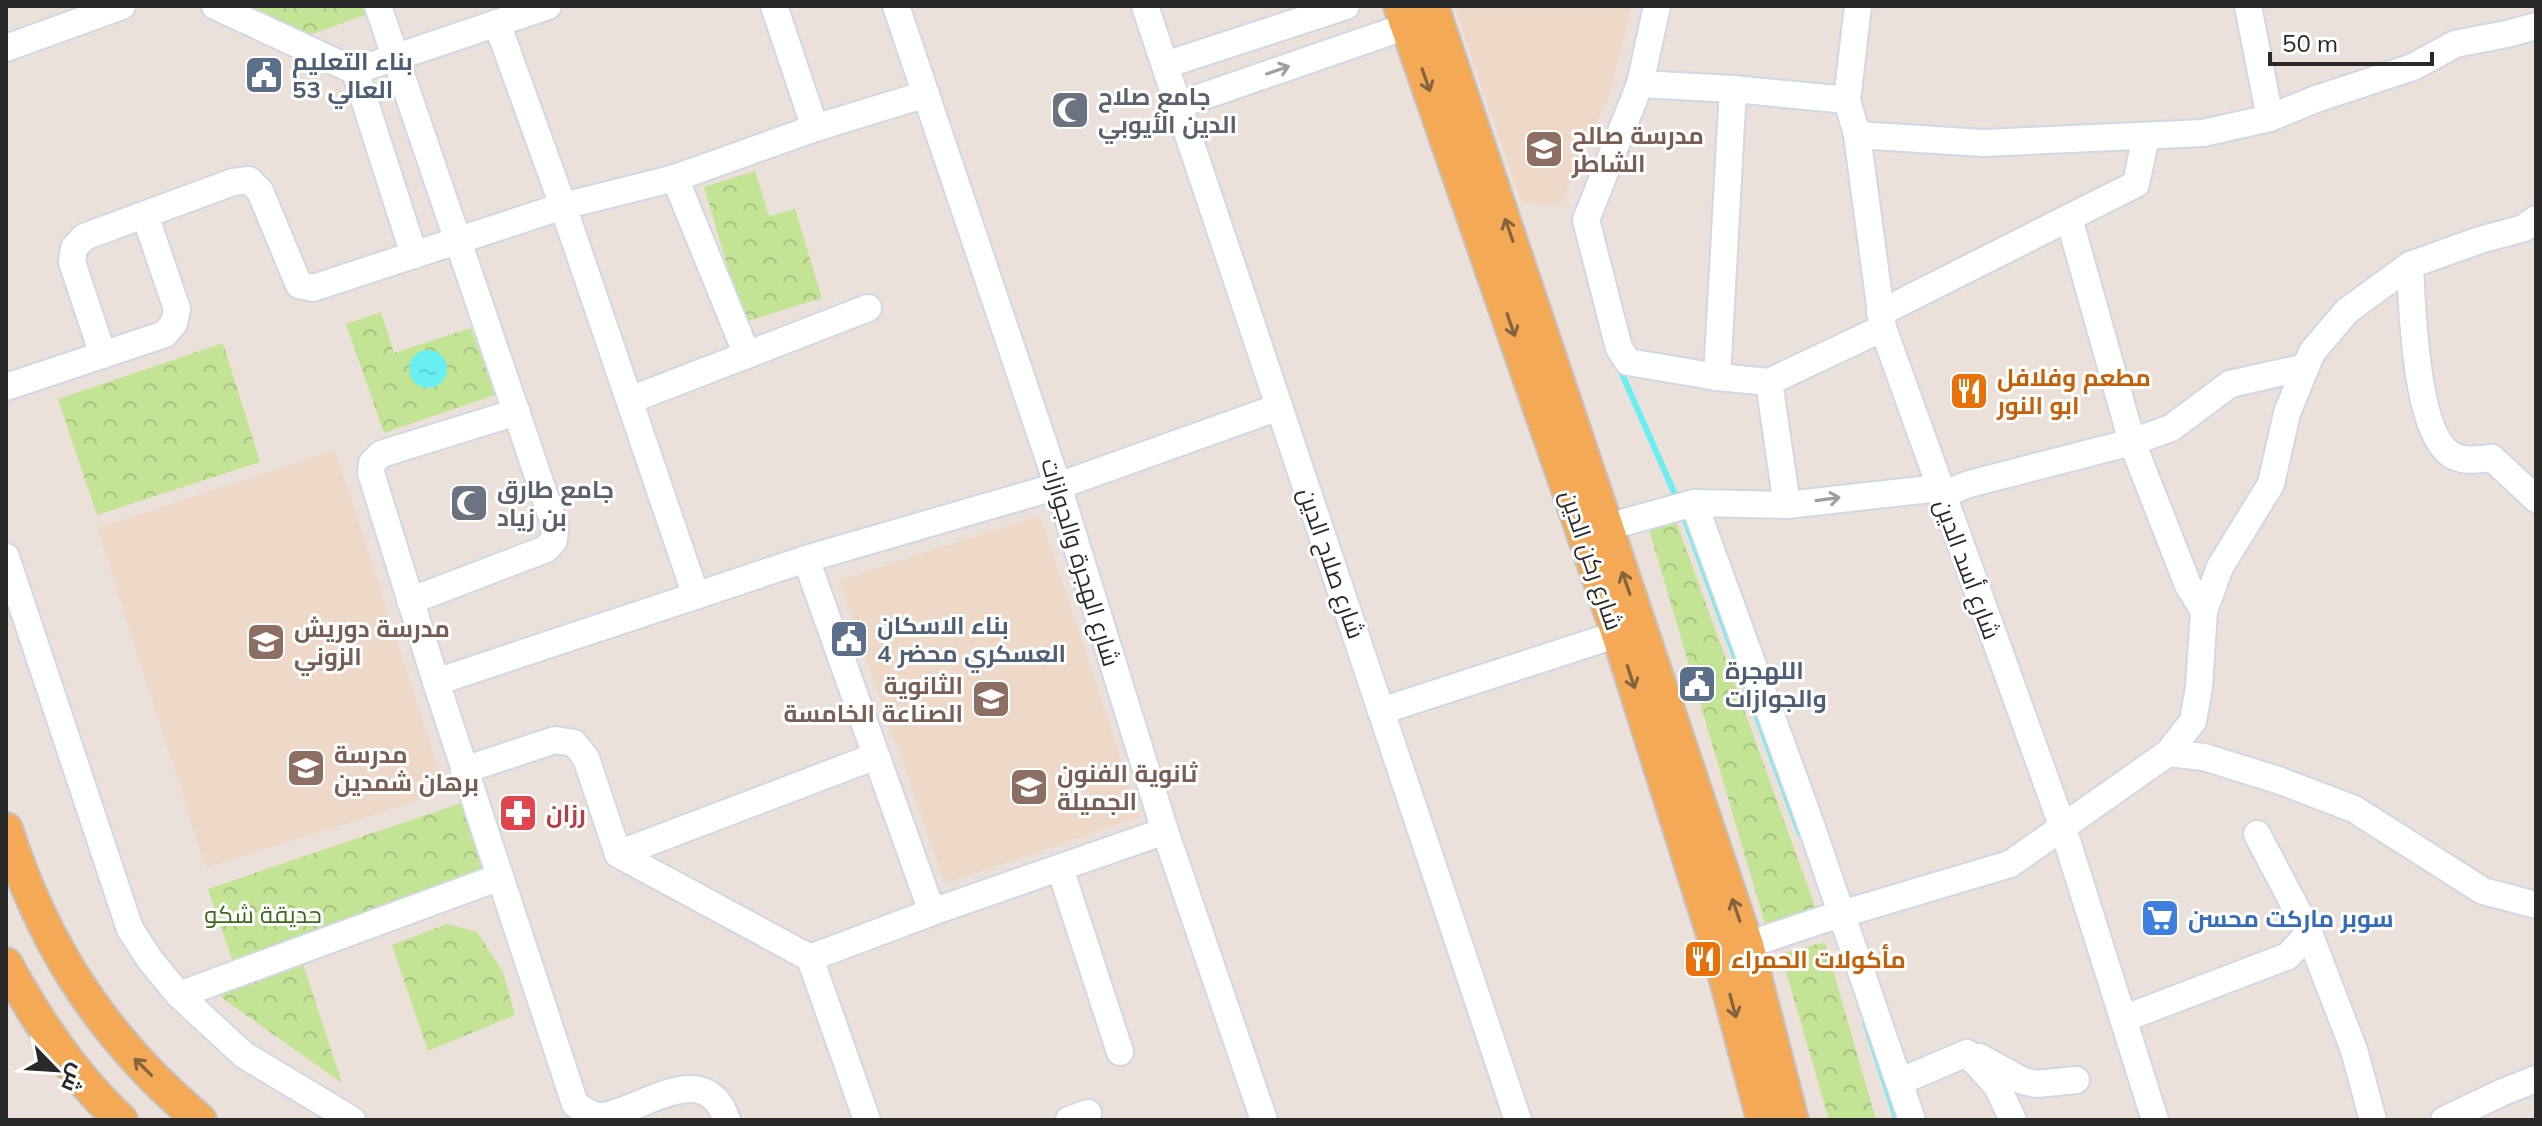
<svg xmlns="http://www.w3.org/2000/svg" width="2542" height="1126" viewBox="0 0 2542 1126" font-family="Mulish,Cairo,sans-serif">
<defs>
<pattern id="park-crowns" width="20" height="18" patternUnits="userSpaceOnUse" patternTransform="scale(2)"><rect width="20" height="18" fill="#c3e495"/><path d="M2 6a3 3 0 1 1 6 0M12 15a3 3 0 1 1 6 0" fill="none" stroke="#a8c480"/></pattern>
<pattern id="water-ripples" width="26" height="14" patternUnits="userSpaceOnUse" patternTransform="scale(2)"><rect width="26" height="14" fill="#69eff2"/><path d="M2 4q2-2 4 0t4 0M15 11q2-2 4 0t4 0" fill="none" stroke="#5bcdd0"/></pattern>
</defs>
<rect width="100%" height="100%" fill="#ece0da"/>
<g fill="#eed9c9">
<polygon points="1454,6 1632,6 1609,96 1560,206 1521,202"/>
<polygon points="335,450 446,792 206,868 97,528"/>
<polygon points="1040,515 1140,817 945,883 839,581"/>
</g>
<g fill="url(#park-crowns)">
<polygon points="247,6 362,6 365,15 307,36"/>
<polygon points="755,171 769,216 795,209 822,298 744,322 704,187"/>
<polygon points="381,312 394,353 471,328 495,395 384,433 346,324"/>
<polygon points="223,343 260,462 97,515 58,399"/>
<polygon points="1676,521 1816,909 1765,924 1649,529"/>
<polygon points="461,803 487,876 235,968 208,889"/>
<polygon points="447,924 477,932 503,972 515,1015 428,1051 392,945"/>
<polygon points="1825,942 1876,1120 1829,1120 1781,954"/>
<polygon points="303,964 342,1083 215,993"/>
</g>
<circle fill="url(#water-ripples)" cx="428" cy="369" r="19"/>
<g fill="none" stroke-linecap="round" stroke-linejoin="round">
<g stroke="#69eff2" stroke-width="6">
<polyline points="1619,367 1677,499"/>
<polyline points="1683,514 1800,834"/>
<polyline points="1865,1022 1897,1120"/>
</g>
<g stroke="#cfd8e3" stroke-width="30">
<g id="minor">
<polyline points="215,6 355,71"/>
<polyline points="378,6 555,526 554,540 546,549 410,601"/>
<polyline points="774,6 815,128"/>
<polyline points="896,6 1058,486 1165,831 1264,1120"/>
<polyline points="1145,6 1518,1120"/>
<polyline points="1657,6 1640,84 1586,220 1619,348 1628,362 1717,377 1769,382 1883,328"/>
<polyline points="1858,6 1847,100 1857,135 1883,328 2063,828 2155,1120"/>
<polyline points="2248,6 2270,118"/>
<polyline points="497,23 563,206 696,596"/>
<polyline points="6,48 122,6"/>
<polyline points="1165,65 1346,6"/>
<polyline points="1640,84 1733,89 1847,100"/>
<polyline points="1178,105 1407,26"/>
<polyline points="1857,135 1983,143 2203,133 2270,118 2316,99 2413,67 2455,44 2507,34 2536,26"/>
<polyline points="675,178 747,355"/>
<polyline points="2069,218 2132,442 2188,585 2204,611"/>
<polyline points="414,255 355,71 548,6"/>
<path d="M2410,265C2412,305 2415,442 2456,457C2467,462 2480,459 2492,458L2536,499"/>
<polyline points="1880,313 2136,184 2146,136"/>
<polyline points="103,355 72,262 74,248 84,237 233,182 249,180 260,191 299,285 313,288 563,206 675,178 815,128 926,94"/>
<polyline points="1717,377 1733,89"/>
<polyline points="1769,382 1787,505"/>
<polyline points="6,387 165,334 174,323 177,309 145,215"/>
<polyline points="630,400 868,308"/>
<path d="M517,412L381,454L372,463L371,473L436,682L575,1104C583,1110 592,1117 603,1116C609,1116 616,1112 621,1111C661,1097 708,1065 727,1120"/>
<polyline points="1941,495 1969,484 2132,442 2171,428 2230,384 2306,367"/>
<polyline points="1694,503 1810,822 1912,1120"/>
<polyline points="1607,527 1694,503 1787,505 1939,488"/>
<polyline points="6,557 130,929 150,960 179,995 244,1055 352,1120"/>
<polyline points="806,559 932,912"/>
<polyline points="436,682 806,559 1058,486 1279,407"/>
<polyline points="1381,711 1618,634"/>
<polyline points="2168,753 2204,757 2278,780 2354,809 2483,891 2536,905"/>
<polyline points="464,770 555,740 574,743 586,758 618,854 810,958 932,912 1165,831"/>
<polyline points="2257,834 2309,933 2354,1050 2373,1120"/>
<polyline points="618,854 876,756"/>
<polyline points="1060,868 1120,1052"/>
<polyline points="1747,945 1825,919 2010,864 2168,753 2193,721 2199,687 2204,611 2220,567 2271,484 2287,413 2312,352 2347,311 2410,265 2480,240 2524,228 2536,219"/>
<polyline points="810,958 867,1120"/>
<polyline points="179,995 500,877"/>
<polyline points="2123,1019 2288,956 2309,933"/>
<polyline points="1979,1057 2023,1081 2037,1084 2076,1080"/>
<polyline points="1899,1082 1967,1053 1997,1086 2013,1120"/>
<polyline points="1069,1120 1088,1113"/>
<polyline points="2444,1120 2503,1092 2536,1079"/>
</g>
</g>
<g stroke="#c3c3c3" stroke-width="36">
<g id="major">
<polyline points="1400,6 1618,634 1719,954 1763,1120"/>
<polyline points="1432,6 1747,945 1792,1120"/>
<path d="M6,829C44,947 104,1040 200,1120"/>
<path d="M6,964C37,1021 73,1076 121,1120"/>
</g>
</g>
<use href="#minor" stroke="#fff" stroke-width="26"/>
<use href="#major" stroke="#f4a957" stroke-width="32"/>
</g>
<defs><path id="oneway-shaft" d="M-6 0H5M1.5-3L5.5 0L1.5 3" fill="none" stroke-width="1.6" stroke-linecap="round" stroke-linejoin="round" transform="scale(2)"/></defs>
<g stroke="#9f9f9f">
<use href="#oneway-shaft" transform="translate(1278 70) rotate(-19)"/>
<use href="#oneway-shaft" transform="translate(1828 499) rotate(-8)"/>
</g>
<g stroke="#84633e">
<use href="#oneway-shaft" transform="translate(1426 80) rotate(71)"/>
<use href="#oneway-shaft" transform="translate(1509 230) rotate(-109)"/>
<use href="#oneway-shaft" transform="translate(1511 325) rotate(71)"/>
<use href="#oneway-shaft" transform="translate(1626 583) rotate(-109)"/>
<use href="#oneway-shaft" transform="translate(1631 677) rotate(72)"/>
<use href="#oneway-shaft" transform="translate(1736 910) rotate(-109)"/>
<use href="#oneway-shaft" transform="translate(1733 1006) rotate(75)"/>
<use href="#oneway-shaft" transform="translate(143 1067) rotate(-135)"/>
</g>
<defs>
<g id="civic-square" transform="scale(2)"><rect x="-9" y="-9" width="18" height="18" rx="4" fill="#5c6f8a" stroke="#fff"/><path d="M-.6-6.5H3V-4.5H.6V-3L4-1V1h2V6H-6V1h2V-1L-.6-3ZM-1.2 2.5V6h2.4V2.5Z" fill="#fff"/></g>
<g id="mosque-square" transform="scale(2)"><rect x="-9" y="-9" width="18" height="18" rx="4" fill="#6b7280" stroke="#fff"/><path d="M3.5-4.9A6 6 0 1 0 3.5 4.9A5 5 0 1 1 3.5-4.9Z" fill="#fff"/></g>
<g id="school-square" transform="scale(2)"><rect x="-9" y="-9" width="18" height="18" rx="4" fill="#8d6e63" stroke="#fff"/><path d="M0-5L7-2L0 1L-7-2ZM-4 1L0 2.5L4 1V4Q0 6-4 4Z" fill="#fff"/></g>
<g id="restaurant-square" transform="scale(2)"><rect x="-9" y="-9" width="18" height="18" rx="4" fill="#e8710a" stroke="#fff"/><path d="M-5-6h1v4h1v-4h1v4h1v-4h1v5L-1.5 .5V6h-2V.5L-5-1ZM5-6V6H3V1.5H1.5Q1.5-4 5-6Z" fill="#fff"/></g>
<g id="pharmacy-square" transform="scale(2)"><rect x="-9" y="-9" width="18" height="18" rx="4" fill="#e0444e" stroke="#fff"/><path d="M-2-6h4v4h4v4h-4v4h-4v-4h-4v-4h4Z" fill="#fff"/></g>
<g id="supermarket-square" transform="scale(2)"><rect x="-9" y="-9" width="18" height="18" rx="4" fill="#3f7fe0" stroke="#fff"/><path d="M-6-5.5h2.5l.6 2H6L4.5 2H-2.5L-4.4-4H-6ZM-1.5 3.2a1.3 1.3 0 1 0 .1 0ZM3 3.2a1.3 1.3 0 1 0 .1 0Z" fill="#fff"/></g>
</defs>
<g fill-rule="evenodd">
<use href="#civic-square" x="264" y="75"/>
<use href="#mosque-square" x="1070" y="110"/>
<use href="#school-square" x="1544" y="149"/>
<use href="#restaurant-square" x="1969" y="391"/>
<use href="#mosque-square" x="469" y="503"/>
<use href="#civic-square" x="849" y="639"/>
<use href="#school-square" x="266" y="642"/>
<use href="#civic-square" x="1697" y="684"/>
<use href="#school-square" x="991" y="699"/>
<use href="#school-square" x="306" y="768"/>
<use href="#school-square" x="1029" y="787"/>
<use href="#pharmacy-square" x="518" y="813"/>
<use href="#supermarket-square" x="2160" y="918"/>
<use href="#restaurant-square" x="1703" y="959"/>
</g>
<g text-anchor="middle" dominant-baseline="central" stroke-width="6" stroke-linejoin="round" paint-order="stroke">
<g font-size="24" font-weight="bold" fill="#4e5e75" stroke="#fff" text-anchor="start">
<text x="292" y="61">بناء التعليم<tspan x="292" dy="28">العالي 53</tspan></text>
<text x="877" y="625">بناء الاسكان<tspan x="877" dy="28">العسكري محضر 4</tspan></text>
<text x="1725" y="670">اللهجرة<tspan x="1725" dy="28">والجوازات</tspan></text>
</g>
<g font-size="24" font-weight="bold" fill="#5b616d" stroke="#fff" text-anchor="start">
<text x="1098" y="96">جامع صلاح<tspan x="1098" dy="28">الدين الأيوبي</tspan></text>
<text x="497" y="489">جامع طارق<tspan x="497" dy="28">بن زياد</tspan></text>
</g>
<g font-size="24" font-weight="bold" fill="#785e54" stroke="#fff" text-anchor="start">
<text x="1572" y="135">مدرسة صالح<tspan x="1572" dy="28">الشاطر</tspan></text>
<text x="294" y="628">مدرسة دوريش<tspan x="294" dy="28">الزوني</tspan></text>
<text x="963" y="685" text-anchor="end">الثانوية<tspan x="963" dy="28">الصناعة الخامسة</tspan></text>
<text x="334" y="754">مدرسة<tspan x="334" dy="28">برهان شمدين</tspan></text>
<text x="1057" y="773">ثانوية الفنون<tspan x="1057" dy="28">الجميلة</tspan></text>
</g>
<g font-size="24" font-weight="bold" fill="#c56008" stroke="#fff" text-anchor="start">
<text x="1997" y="377">مطعم وفلافل<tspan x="1997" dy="28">ابو النور</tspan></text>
<text x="1731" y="959">مأكولات الحمراء</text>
</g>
<g font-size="24" fill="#292929" stroke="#fff">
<text transform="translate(1592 560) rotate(71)">شارع ركن الدين</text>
<text transform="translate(1081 562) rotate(73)">شارع الهجرة والجوازات</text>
<text transform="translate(1332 563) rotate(71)">شارع صلاح الدين</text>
<text transform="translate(1968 569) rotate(70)">شارع أسد الدين</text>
</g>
<g font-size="24" font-weight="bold" fill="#be3a42" stroke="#fff" text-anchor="start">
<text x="546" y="813">رزان</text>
</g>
<g font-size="24" fill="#3c6817" stroke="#fff">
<text x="263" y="914">حديقة شكو</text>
</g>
<g font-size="24" font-weight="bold" fill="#366cbe" stroke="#fff" text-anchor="start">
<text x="2188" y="918">سوبر ماركت محسن</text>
</g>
</g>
<rect width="2542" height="1126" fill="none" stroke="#292929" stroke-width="16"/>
<g transform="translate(56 1070) rotate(115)" stroke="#ffffff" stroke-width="6" paint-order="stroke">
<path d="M0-6L14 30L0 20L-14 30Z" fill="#292929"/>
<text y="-12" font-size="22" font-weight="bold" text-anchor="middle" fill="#292929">ش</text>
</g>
<path d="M2270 52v12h162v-12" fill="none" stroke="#292929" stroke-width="4"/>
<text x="2282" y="52" font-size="24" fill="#292929" stroke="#ffffff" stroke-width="6" paint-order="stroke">50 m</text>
</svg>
